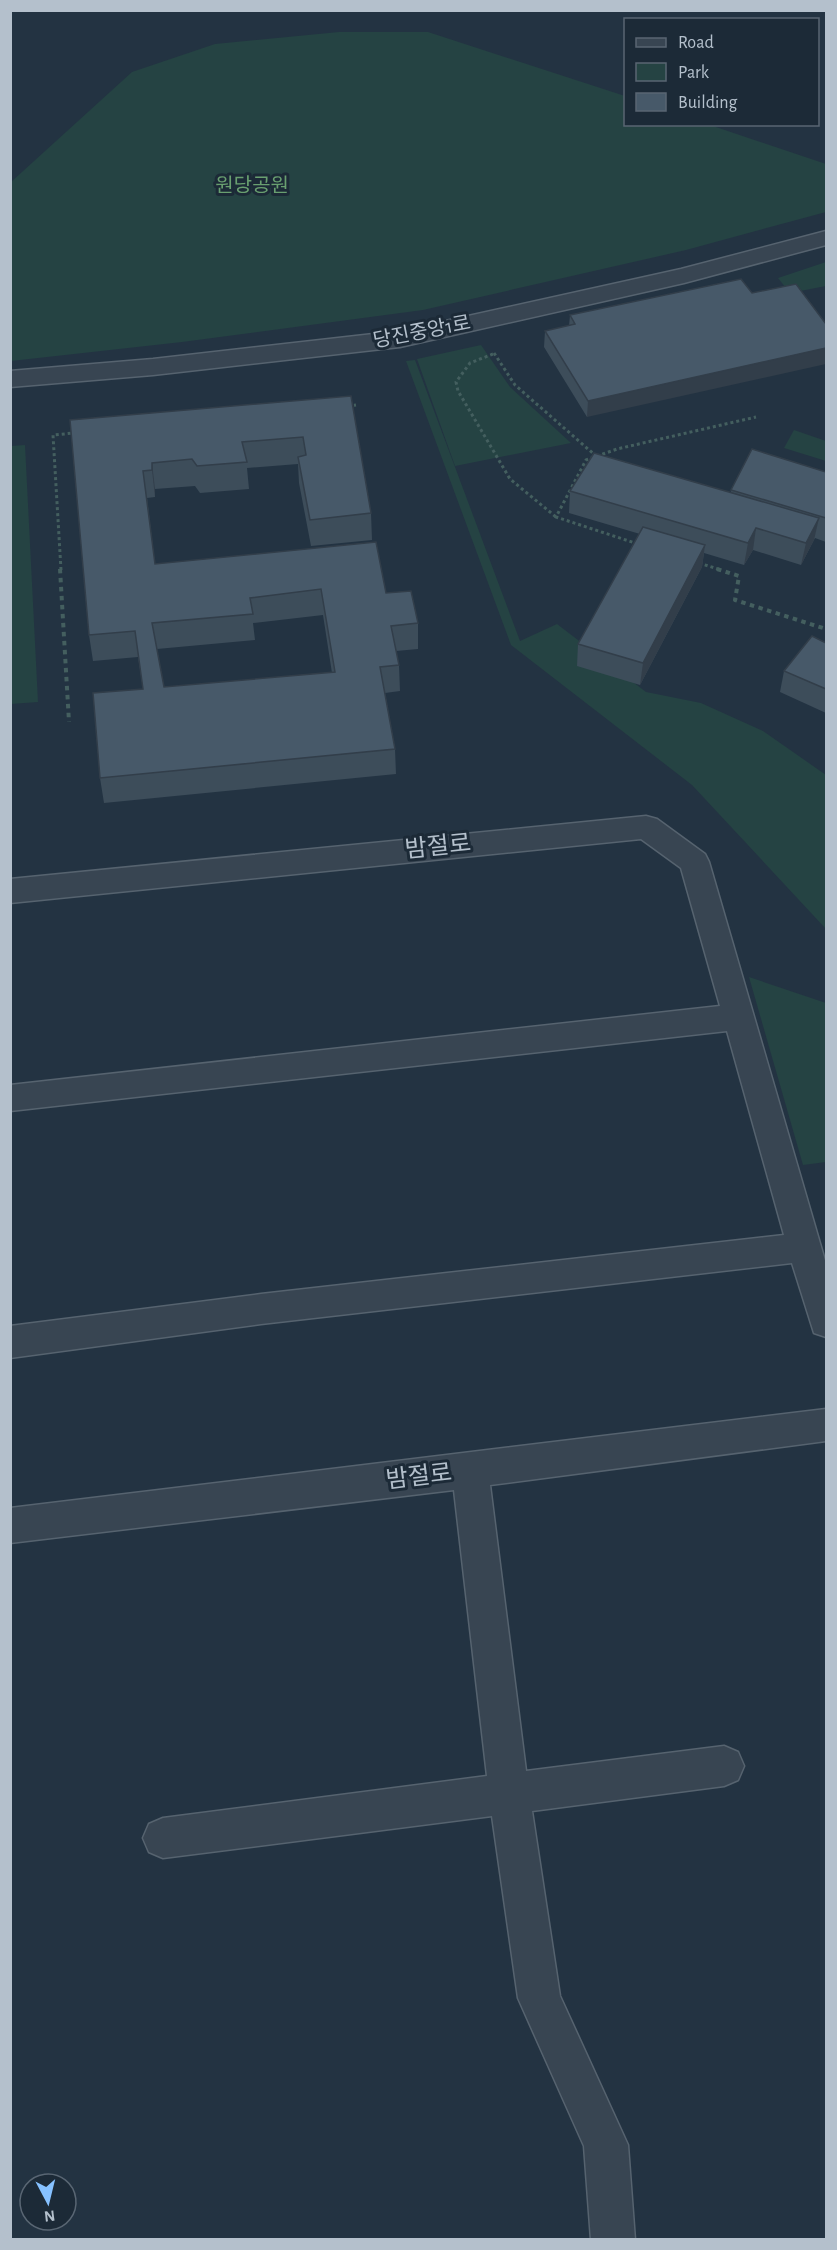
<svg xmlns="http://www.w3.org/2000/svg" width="837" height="2250" viewBox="0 0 837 2250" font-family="'Alegreya Sans','Noto Sans KR',sans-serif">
<rect width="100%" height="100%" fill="#233342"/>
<g fill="#254343">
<polygon points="339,32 428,32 625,96 626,124 710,125 826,164 826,212 686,250 423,310 182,342 11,361 11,182 132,72 215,44"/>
<polygon points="826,262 826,286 790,293 778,278"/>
<polygon points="481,345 510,387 571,443 455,466 417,359"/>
<polygon points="415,360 520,641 557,624 646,692 701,703 763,731 826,775 826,929 692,785 511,645 406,361"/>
<polygon points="794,430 826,441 826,461 784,448"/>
<polygon points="25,445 38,702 11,704 11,446"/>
<polygon points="749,977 826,1003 826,1162 803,1165"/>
</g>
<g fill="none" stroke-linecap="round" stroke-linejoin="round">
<g stroke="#56636f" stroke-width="3">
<g id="minor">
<polygon points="826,231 826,245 684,283 400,347 153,375 10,387 10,371 153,359 400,331 681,269"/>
<polygon points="646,816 657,819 705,854 709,862 826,1264 826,1337 814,1333 792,1263 261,1324 10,1358 10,1326 261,1294 784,1235 727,1031 10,1111 10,1085 720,1006 681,868 641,839 10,903 10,879"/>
<polygon points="826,1409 826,1441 490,1485 526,1771 724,1746 738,1752 744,1766 738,1780 724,1786 532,1811 560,1996 628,2145 635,2240 591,2240 584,2146 518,1998 492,1816 163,1858 149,1852 143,1838 149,1824 163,1818 487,1776 454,1490 10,1543 10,1508"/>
</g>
</g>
<g stroke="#445f5f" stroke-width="3" stroke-dasharray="3 3" stroke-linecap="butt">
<polyline points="494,353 515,385 596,456"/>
<polyline points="493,354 470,363 456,382 458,391 510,479 556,517"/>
<polyline points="348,406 356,405"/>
<polyline points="638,544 556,517 586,460 617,449 756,417"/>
<polyline points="699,563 721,570"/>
<polyline points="61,570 53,435 74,433"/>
</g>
<g stroke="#445f5f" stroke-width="4" stroke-dasharray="4.5 4.5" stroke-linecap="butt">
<polyline points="60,569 69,722"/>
<polyline points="717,569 739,576 735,600 826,629"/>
</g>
<use href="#minor" fill="#384552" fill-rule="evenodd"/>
</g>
<g fill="#3d4d5a" fill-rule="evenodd">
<polygon points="752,293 587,417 544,347 545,331 569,326 570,315"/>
<path d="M351,396L371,513L372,540L311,546L299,483L298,464L247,468L249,489L200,493L195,486L155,489V497L147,498L155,564L386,593L418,623V649L396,651L399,665L400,691L385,693L395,749L396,774L104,803L100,778L143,689L138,657L93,661L89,635L70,420ZM323,615L332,673L164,687L157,649L255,640L253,623Z"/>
<polygon points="826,472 826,542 815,538 801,565 753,550 744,565 704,553 702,567 640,685 577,666 578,644 640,534 569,513 570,491 731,492 731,490"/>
<polygon points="826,643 826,713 780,692 784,671"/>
</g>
<g fill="#323e4a">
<polygon points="826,348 826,364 587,417 588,401"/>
<polygon points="152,463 155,489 155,497 152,470"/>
<polygon points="819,518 814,540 801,565 806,543"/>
<polygon points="756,528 753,550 744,565 748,543"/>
<polygon points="705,545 702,567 640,685 643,663"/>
</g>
<g fill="#475969" stroke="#323e4a" stroke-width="1.5" fill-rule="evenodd">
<polygon points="741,279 752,293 796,284 826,324 826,348 588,401 545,331 575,324 570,315"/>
<path d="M351,396L371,513L310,520L298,457L306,455L303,437L242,442L247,462L197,466L192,459L152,463V470L143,471L155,564L376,542L386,593L411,591L418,623L391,626L399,665L380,667L395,749L100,778L93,693L143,689L135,631L89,635L70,420ZM321,589L335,672L164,687L152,623L253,614L250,598Z"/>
<polygon points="752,449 826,472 826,518 731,490"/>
<polygon points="594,453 819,518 806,543 756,528 748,543 570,491"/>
<polygon points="643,527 705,545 643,663 578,644"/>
<polygon points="812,636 826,643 826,689 784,671"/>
</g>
<g text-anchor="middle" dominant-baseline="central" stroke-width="6" stroke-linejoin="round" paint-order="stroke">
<g font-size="20" fill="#699f70" stroke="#1c2a37">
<text x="252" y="186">원당공원</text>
</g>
<g font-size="20" fill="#b4c0cc" stroke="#1c2a37">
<text transform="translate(422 332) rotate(-11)">당진중앙1로</text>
</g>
<g font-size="24" fill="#b4c0cc" stroke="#1c2a37">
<text transform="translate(438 847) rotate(-6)">밤절로</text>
<text transform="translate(419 1477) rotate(-7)">밤절로</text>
</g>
</g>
<rect width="837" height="2250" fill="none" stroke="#b4c0cc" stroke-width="24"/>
<rect x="624" y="18" width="195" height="108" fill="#1c2a37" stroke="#596673" stroke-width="1.5"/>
<rect x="636" y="38" width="30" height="9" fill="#384552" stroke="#596673" stroke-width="1.5"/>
<text x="678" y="48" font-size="18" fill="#b4c0cc">Road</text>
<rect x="636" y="63" width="30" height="18" fill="#254343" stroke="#596673" stroke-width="1.5"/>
<text x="678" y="78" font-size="18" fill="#b4c0cc">Park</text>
<rect x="636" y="93" width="30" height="18" fill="#475969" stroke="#596673" stroke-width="1.5"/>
<text x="678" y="108" font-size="18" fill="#b4c0cc">Building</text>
<g transform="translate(48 2202) rotate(173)"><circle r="28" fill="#1c2a37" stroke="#596673" stroke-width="1.5"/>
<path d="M0-4.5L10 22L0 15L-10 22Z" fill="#86c1ff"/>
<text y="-9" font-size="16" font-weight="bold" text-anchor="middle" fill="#b4c0cc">N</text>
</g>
</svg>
